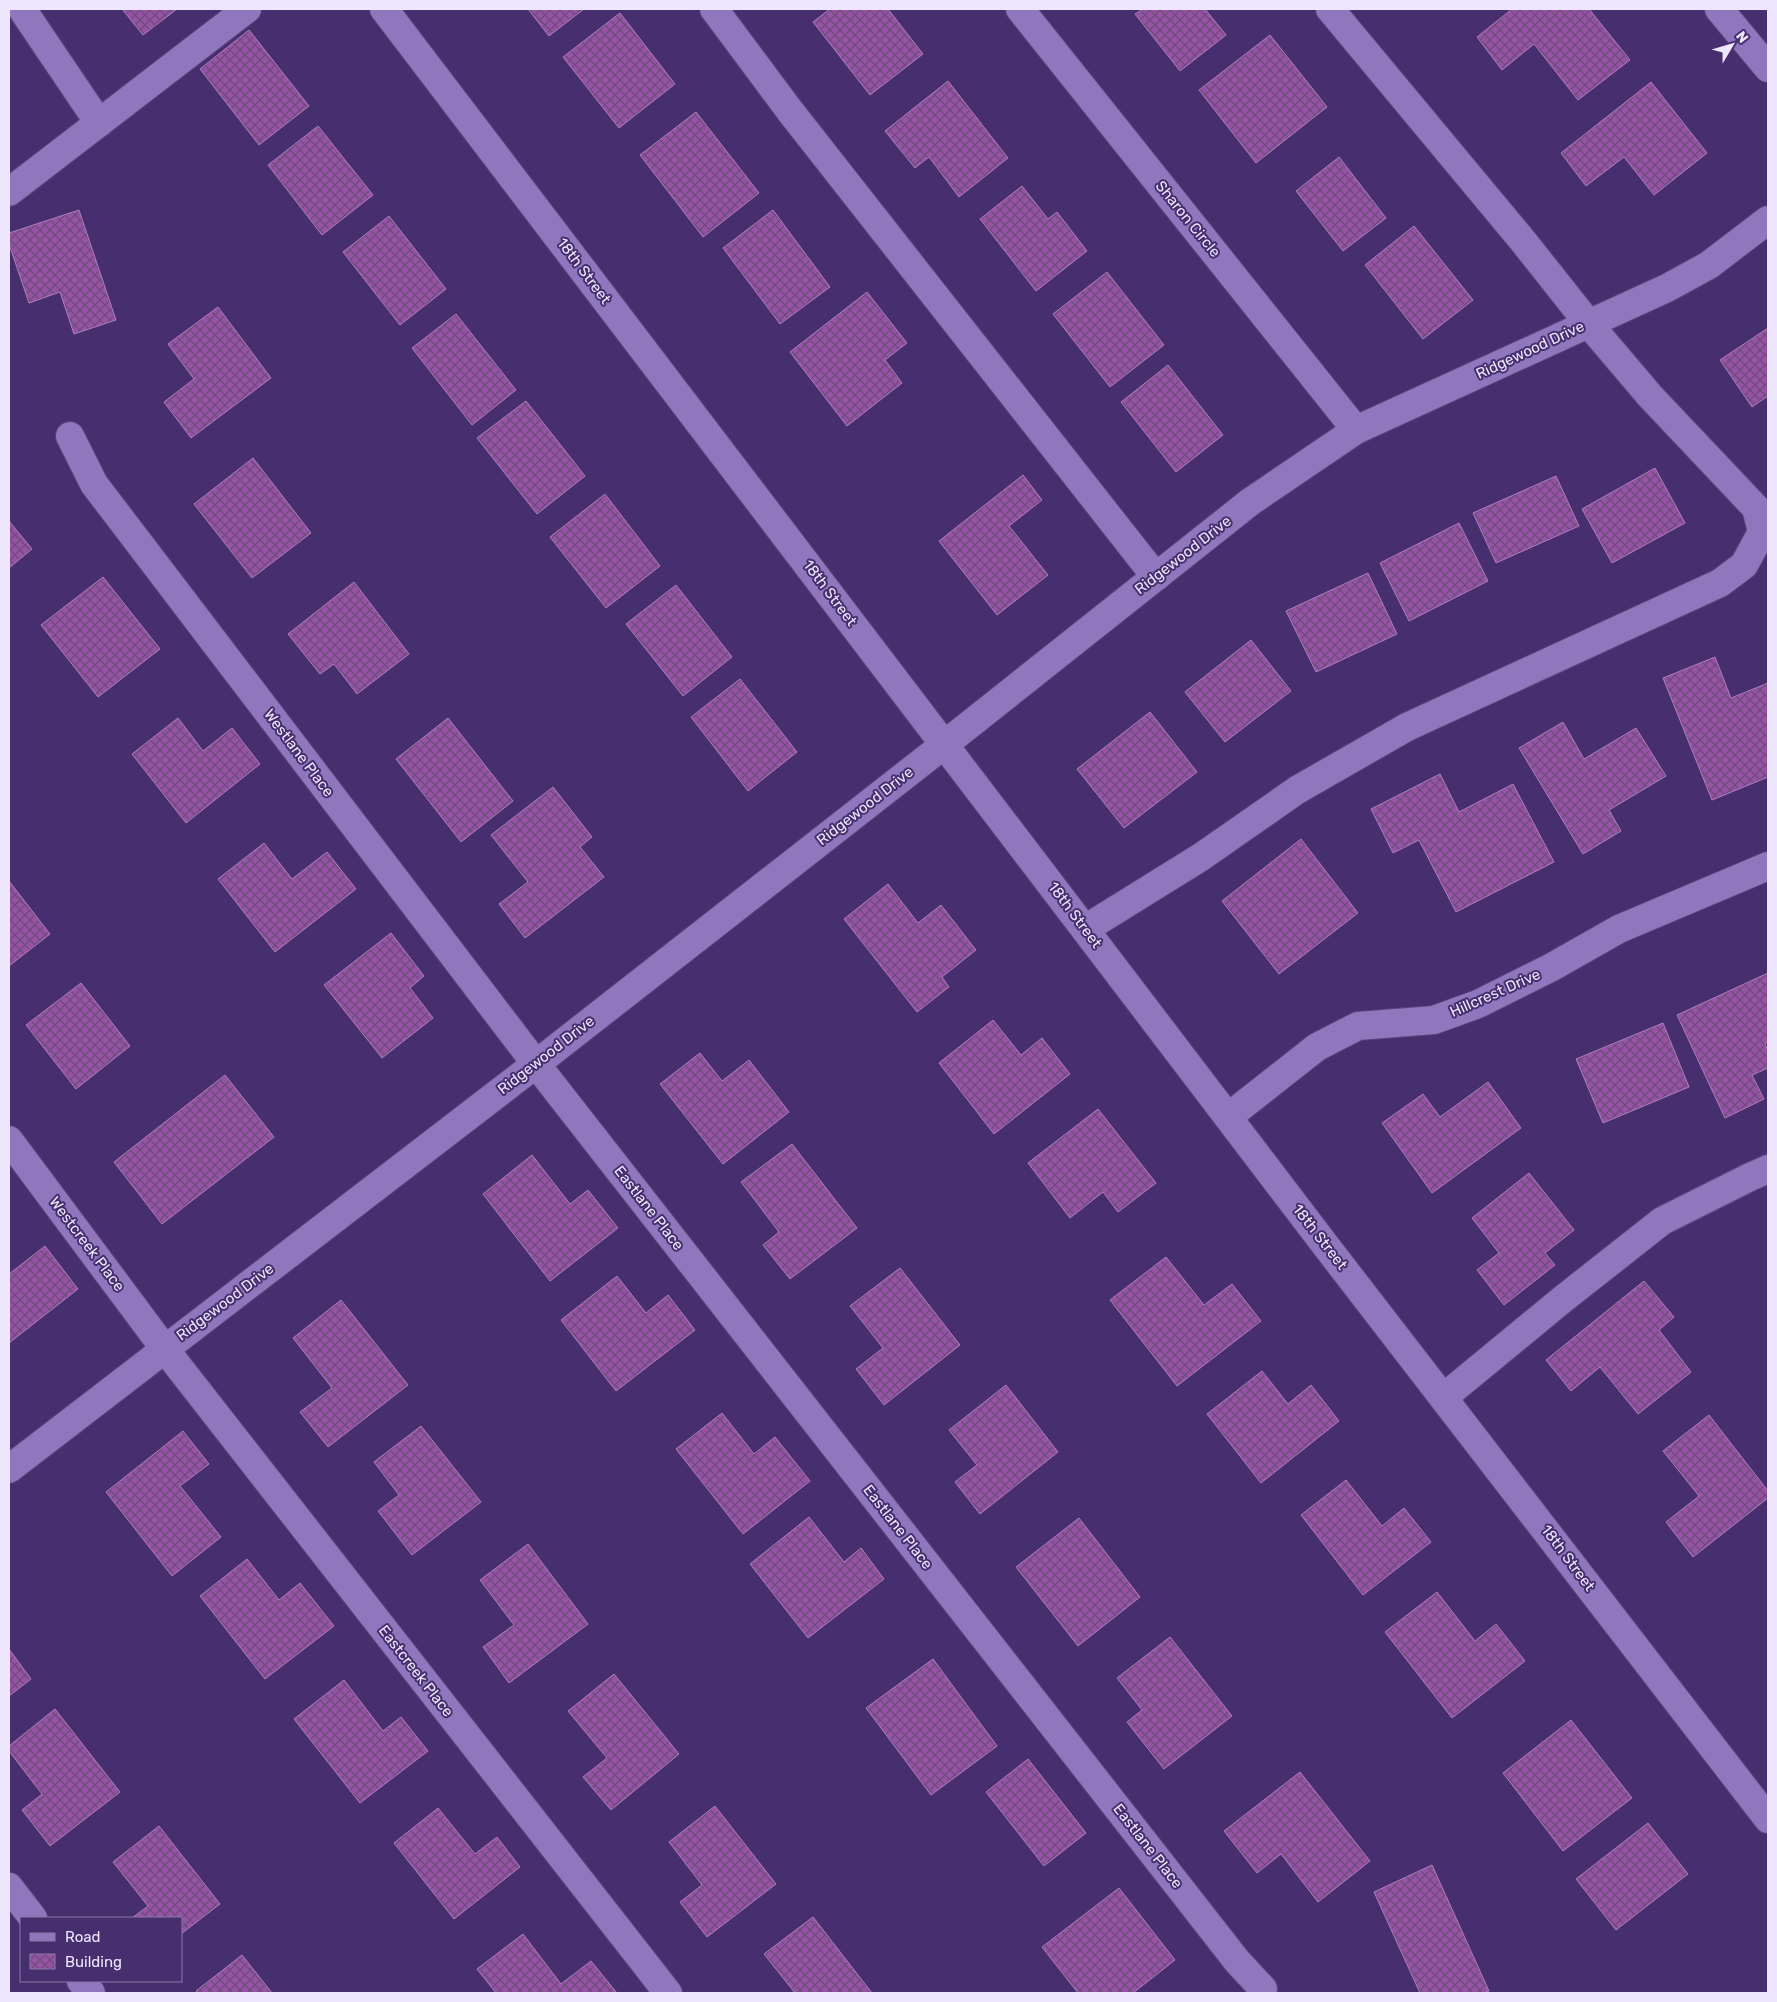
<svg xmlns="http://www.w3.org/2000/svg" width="1777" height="2002" viewBox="0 0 1777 2002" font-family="Rubik,sans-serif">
<defs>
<pattern id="building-cross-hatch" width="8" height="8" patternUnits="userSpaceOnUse" patternTransform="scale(1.25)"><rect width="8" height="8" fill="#9653a6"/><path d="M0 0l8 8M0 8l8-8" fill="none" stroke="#6e4c79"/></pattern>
</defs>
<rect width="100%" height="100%" fill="#472e6e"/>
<g fill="url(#building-cross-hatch)" stroke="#af7dbc">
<polygon points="122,9 177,9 143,35"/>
<polygon points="528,9 584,9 549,36"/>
<polygon points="830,9 888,9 923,54 870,95 813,22"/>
<polygon points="1143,9 1205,9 1226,35 1180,71 1135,14"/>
<polygon points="1512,9 1589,9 1630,60 1578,100 1534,44 1502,70 1477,37"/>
<polygon points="620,13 675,84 619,128 563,57"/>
<polygon points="249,30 309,106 259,145 200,69"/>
<polygon points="1270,35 1327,107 1256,163 1199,90"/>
<polygon points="948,81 1008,158 959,197 929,157 915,168 885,131"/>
<polygon points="1651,82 1707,153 1654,195 1624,157 1586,186 1561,153"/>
<polygon points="696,112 759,193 703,237 640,155"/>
<polygon points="318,126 373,195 322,235 268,165"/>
<polygon points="1339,157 1386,218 1343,251 1296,191"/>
<polygon points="1022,186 1048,219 1057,212 1087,251 1036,291 980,219"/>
<polygon points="79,210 116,320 74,334 60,292 29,303 9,244 9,233"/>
<polygon points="773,210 830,287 780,324 723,248"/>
<polygon points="389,216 446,289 400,325 343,252"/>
<polygon points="1414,226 1473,300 1423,339 1365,265"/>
<polygon points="1107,272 1164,345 1110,387 1053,314"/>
<polygon points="867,292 907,343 885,360 902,383 847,426 790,352"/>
<polygon points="218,307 271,378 191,438 164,402 194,379 168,344"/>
<polygon points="456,314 516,390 472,425 412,348"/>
<polygon points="1768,328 1768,396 1752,407 1720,360"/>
<polygon points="1168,365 1223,435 1176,472 1121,402"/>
<polygon points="526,401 585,476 537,514 477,438"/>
<polygon points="253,458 311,533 252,578 194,504"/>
<polygon points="1655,468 1685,523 1612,563 1582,509"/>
<polygon points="1023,475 1042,500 1009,526 1048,575 997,615 939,541"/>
<polygon points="1556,476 1579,526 1496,563 1473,513"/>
<polygon points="605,494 660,566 606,608 550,537"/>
<polygon points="9,521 32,549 9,568"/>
<polygon points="1459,523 1488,581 1409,621 1380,563"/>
<polygon points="1368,573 1397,634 1316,672 1286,611"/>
<polygon points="103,577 160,649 98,697 41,625"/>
<polygon points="354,582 409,654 357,694 334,664 320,674 288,634"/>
<polygon points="676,585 732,657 683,696 626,624"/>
<polygon points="1251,640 1291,691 1225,742 1185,692"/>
<polygon points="1715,657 1731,698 1768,683 1768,777 1712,800 1663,678"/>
<polygon points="740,679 797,752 748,791 691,717"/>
<polygon points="1150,712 1197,772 1124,828 1077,769"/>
<polygon points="178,718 203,751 232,728 260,764 186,823 132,754"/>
<polygon points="448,718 513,801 461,842 396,759"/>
<polygon points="1563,722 1584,759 1636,728 1666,776 1609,810 1621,831 1583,854 1519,748"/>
<polygon points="1440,774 1459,812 1513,784 1554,862 1456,912 1419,840 1393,853 1371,809"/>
<polygon points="553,787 592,837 580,847 604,877 525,938 499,904 528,882 491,835"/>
<polygon points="1301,839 1358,913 1279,974 1222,901"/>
<polygon points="264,843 292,879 327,852 356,889 275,952 218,879"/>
<polygon points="9,881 50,934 9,966"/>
<polygon points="888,884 918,923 941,905 976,950 942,977 949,987 917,1012 844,919"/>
<polygon points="391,933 424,976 410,988 433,1018 382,1058 324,985"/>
<polygon points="1768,973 1768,1042 1765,1044 1768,1051 1768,1068 1752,1075 1764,1099 1725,1118 1677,1015"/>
<polygon points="81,983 130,1046 76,1089 26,1025"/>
<polygon points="993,1020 1021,1055 1042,1038 1070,1074 994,1134 939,1063"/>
<polygon points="1663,1023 1689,1087 1603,1123 1576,1059"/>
<polygon points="700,1053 722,1081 749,1060 789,1112 723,1164 660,1084"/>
<polygon points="225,1075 274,1137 162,1224 114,1162"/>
<polygon points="1488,1082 1521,1128 1432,1193 1382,1123 1423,1094 1440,1117"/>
<polygon points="1098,1109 1156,1183 1118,1212 1103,1192 1070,1218 1028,1163"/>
<polygon points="792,1144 857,1228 790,1279 763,1245 779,1232 741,1182"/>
<polygon points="532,1155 570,1204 588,1190 618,1228 550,1281 483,1194"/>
<polygon points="1529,1173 1574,1230 1545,1253 1555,1265 1504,1305 1477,1270 1499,1253 1472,1218"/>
<polygon points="45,1246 78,1289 9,1343 9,1274"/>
<polygon points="1166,1257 1204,1305 1232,1284 1261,1321 1177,1386 1110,1300"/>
<polygon points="900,1268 960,1345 884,1405 856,1369 883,1348 850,1306"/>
<polygon points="617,1276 646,1313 668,1295 695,1330 616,1391 561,1320"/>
<polygon points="1644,1281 1674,1317 1659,1330 1691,1372 1638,1414 1600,1367 1571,1391 1546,1360"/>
<polygon points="341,1300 408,1385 328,1447 300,1412 332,1388 293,1338"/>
<polygon points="1262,1371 1288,1404 1311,1385 1339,1421 1261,1483 1207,1414"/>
<polygon points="1006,1385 1058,1452 980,1514 955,1482 977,1465 949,1430"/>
<polygon points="722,1413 754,1454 775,1437 810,1481 743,1534 676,1449"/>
<polygon points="1709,1415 1768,1491 1768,1498 1693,1557 1666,1522 1699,1496 1663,1451"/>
<polygon points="421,1426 481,1502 412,1555 378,1511 399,1495 374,1462"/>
<polygon points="183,1431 209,1464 180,1486 221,1537 172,1576 106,1492"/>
<polygon points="1346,1480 1382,1526 1404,1508 1431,1542 1363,1595 1301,1515"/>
<polygon points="809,1517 844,1562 861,1548 884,1579 808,1638 750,1564"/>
<polygon points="1079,1518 1140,1597 1078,1646 1016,1567"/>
<polygon points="528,1544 588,1624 509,1683 483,1647 514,1625 480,1580"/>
<polygon points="247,1559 279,1600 300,1583 334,1626 265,1679 200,1596"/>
<polygon points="1437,1592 1475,1641 1496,1624 1525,1661 1452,1718 1385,1632"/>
<polygon points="1170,1637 1232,1716 1164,1769 1127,1722 1142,1710 1117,1678"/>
<polygon points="9,1649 31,1679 9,1696"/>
<polygon points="933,1659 997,1746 931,1795 866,1708"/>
<polygon points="614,1674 679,1754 611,1810 583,1777 607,1758 568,1711"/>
<polygon points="344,1680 383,1731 401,1717 428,1751 360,1803 294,1719"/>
<polygon points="55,1709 120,1792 50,1846 22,1810 42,1794 9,1751 9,1746"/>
<polygon points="1571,1720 1632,1798 1563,1851 1503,1773"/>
<polygon points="1028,1759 1086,1833 1044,1866 986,1792"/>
<polygon points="1300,1772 1370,1861 1318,1902 1281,1854 1257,1873 1224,1831"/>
<polygon points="715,1806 776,1884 707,1937 680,1902 702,1885 669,1842"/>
<polygon points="438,1808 475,1854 497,1837 520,1867 454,1919 394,1843"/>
<polygon points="1648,1823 1688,1874 1616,1930 1576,1879"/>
<polygon points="159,1826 220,1904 181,1934 181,1918 132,1918 148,1906 113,1862"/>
<polygon points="1432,1865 1489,1991 1484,1993 1420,1993 1374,1892"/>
<polygon points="1119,1888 1175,1960 1133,1993 1078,1993 1042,1947"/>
<polygon points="813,1917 872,1993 795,1993 764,1954"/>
<polygon points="523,1934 561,1984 591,1961 617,1993 496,1993 477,1969"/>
<polygon points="242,1955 272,1993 198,1993 196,1991"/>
</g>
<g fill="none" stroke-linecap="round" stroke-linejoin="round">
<g stroke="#5c457a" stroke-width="30">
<g id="minor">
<polyline points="22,9 99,123"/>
<polyline points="384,9 1326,1246 1768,1819"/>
<polyline points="714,9 790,111 1156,577"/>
<polyline points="1020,9 1356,430"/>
<polyline points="1719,9 1768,68"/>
<polyline points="9,192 247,9"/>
<polyline points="70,436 94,484 536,1064 1237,1961 1263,1989"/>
<polyline points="1085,929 1201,857 1297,790 1407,727 1720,583 1744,565 1762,532 1756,508 1650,396 1588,323 1523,241 1330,9"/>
<polyline points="1228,1117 1317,1047 1358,1026 1434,1020 1478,1004 1552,967 1619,929 1768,866"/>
<polyline points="9,1140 164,1348 668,1993"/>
<polyline points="1444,1397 1563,1299 1662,1221 1750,1177 1768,1169"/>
<polyline points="9,1469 536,1064 945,744 1250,502 1356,430 1667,288 1709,265 1768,220"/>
<polyline points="9,1887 33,1918"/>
<polyline points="81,1981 91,1993"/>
</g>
</g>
<use href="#minor" stroke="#8f76bd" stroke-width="28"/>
</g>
<g text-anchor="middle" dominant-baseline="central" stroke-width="4" stroke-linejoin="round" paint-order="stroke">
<g font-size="15" fill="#ede6fd" stroke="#472e6e">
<text transform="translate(1188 219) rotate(51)">Sharon Circle</text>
<text transform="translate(584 271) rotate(53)">18th Street</text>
<text transform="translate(1530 350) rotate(-25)">Ridgewood Drive</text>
<text transform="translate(1183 555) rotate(-38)">Ridgewood Drive</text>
<text transform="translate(830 593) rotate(53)">18th Street</text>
<text transform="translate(299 753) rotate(53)">Westlane Place</text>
<text transform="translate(865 806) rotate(-38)">Ridgewood Drive</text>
<text transform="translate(1075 915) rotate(53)">18th Street</text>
<text transform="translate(1495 993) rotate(-24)">Hillcrest Drive</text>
<text transform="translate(546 1055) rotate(-38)">Ridgewood Drive</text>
<text transform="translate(649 1208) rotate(52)">Eastlane Place</text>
<text transform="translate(1320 1237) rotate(52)">18th Street</text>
<text transform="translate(87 1244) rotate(53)">Westcreek Place</text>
<text transform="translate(225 1302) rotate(-37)">Ridgewood Drive</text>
<text transform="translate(898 1527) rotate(52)">Eastlane Place</text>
<text transform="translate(1568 1558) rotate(53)">18th Street</text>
<text transform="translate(416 1671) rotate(52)">Eastcreek Place</text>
<text transform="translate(1148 1846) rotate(52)">Eastlane Place</text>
</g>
</g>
<rect width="1777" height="2002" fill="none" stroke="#ede6fd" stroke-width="20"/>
<rect x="20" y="1917" width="162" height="65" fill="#472e6e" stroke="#8978a7"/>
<rect x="30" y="1933" width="25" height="8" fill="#8f76bd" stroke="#8978a7"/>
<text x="65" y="1942" font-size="15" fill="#ede6fd">Road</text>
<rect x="30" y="1954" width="25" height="15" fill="url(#building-cross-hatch)" stroke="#8978a7"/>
<text x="65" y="1967" font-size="15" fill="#ede6fd">Building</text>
<g transform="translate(1732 45) rotate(52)" stroke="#472e6e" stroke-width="4" paint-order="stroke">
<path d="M0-4L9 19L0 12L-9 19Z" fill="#ede6fd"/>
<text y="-8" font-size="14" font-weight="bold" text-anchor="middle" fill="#ede6fd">N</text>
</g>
</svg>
